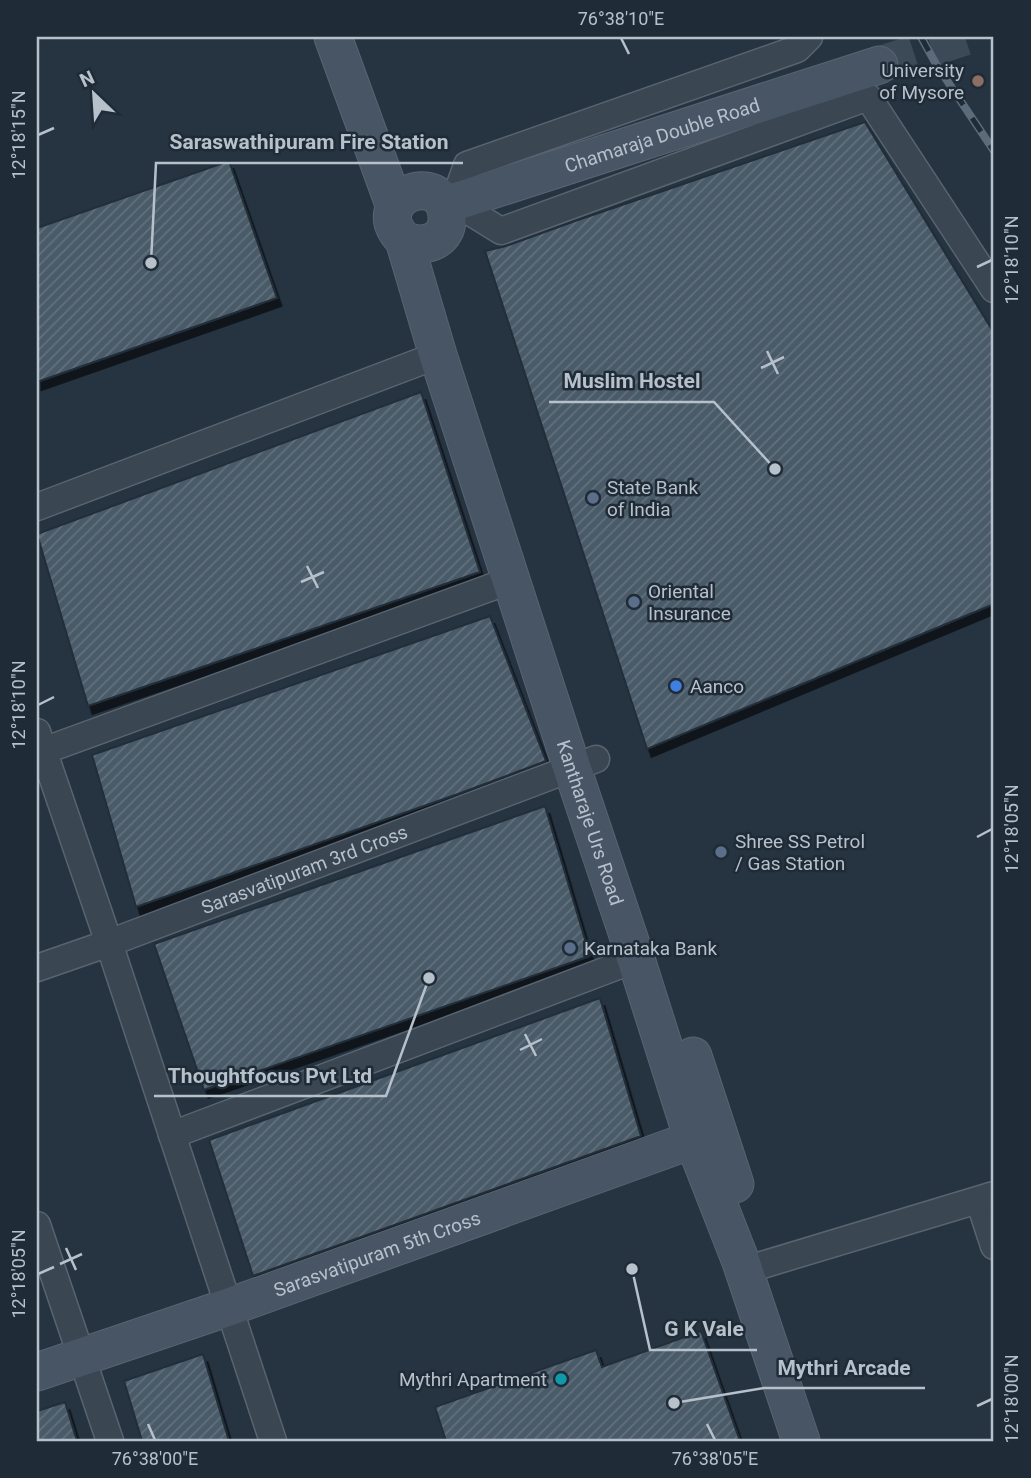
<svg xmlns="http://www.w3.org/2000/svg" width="1031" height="1478" viewBox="0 0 1031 1478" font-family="Roboto,sans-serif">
<defs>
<pattern id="building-hatch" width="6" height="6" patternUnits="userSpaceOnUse" patternTransform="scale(1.75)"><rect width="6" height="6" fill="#4a5a68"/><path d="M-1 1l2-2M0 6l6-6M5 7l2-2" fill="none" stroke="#62707c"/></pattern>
<filter id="shadow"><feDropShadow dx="4.5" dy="8" stdDeviation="0" flood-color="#0009"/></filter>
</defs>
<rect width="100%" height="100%" fill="#263442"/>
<g fill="url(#building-hatch)" stroke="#212d39" stroke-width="2" filter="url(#shadow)">
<polygon points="865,122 994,333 994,604 647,749 485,251 506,246 575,221"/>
<polygon points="229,161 277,298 37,382 37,228"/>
<polygon points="421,392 480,572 88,706 37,534"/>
<polygon points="490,616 546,761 458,794 136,907 92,755"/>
<polygon points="545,806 590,956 204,1090 154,944"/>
<polygon points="600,998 641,1136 253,1276 209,1140"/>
<polygon points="701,1331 740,1441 446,1441 435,1407 596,1350 602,1367"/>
<polygon points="203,1354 229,1441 142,1441 124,1381"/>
<polygon points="65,1402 77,1441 37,1441 37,1411"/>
</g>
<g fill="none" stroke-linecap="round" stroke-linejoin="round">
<polyline stroke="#3c4957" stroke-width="37" stroke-dasharray="37 18" stroke-linecap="butt" points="879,65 965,37"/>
<g stroke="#58646f" stroke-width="29">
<g id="street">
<polyline points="809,37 797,49 467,165 454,202 501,231 868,97 994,289"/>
<polyline points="37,507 438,355"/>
<polyline points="37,732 109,943 273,1441"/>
<polyline points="43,751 511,580"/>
<path id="s1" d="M37,968L109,943L596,759"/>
<polyline points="172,1135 636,959"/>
<polyline points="979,1200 994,1246"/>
<polyline points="37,1225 110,1441"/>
<polyline points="762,1265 994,1195"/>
</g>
</g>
<g stroke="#58646f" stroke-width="39">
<g id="secondary">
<polyline points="333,37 395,207"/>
<path id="s2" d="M445,205L879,65"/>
<path id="s3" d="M404,240C423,249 449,242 447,216C443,166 363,199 404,240L438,355L572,768L636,959L693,1139L741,1262L801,1441"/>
<polyline points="693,1056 735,1184"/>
<path id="s4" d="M37,1372L229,1307L717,1131"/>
</g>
</g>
<use href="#street" stroke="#3a4652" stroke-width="26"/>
<use href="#secondary" stroke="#485565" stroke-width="37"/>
<g stroke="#5c6b79" stroke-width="8">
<polyline id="rail" points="921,37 936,64 994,151"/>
</g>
<use href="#rail" stroke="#1f2b37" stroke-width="5" stroke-dasharray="16" stroke-linecap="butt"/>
</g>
<path fill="none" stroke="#b7c1cc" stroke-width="2.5" d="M621,38L629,54M38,135L54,128M977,267L992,260M767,351L778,374M761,368L784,357M307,566L318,588M301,582L324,572M38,705L54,697M977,837L992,829M525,1034L536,1056M520,1050L542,1039M66,1248L76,1270M60,1264L82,1254M38,1274L54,1267M977,1406L992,1399M148,1424L155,1440M707,1424L715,1440"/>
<circle fill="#8d6e63" stroke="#1f2b37" stroke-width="2.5" cx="978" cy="81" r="7"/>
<g fill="#5c6f8a" stroke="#1f2b37" stroke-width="2.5">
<circle cx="593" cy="498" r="7"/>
<circle cx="634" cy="602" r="7"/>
<circle cx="721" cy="852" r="7"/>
<circle cx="570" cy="948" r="7"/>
</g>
<circle fill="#3f7fe0" stroke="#1f2b37" stroke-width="2.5" cx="676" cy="686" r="7"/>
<circle fill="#0f9aa8" stroke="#1f2b37" stroke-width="2.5" cx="561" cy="1379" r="7"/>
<g text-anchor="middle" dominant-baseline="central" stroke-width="5" stroke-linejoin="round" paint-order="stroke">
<g font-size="19" fill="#b7c1cc" stroke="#1f2b37" text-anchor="start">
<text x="964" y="70" text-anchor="end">University<tspan x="964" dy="22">of Mysore</tspan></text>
<text x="607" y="487">State Bank<tspan x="607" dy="22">of India</tspan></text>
<text x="648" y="591">Oriental<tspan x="648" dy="22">Insurance</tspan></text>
<text x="690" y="686">Aanco</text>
<text x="735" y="841">Shree SS Petrol<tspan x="735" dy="22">/ Gas Station</tspan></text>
<text x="584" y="948">Karnataka Bank</text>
<text x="547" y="1379" text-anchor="end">Mythri Apartment</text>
</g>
<g font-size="19" fill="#b7c1cc" stroke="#1f2b37">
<text stroke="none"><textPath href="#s2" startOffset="228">Chamaraja Double Road</textPath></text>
<text stroke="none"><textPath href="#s3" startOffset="782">Kantharaje Urs Road</textPath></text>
<text stroke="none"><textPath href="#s1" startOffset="285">Sarasvatipuram 3rd Cross</textPath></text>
<text stroke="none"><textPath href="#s4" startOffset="360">Sarasvatipuram 5th Cross</textPath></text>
</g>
</g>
<path fill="none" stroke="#b7c1cc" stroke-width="2.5" d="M151 263L156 163H463M775 469L714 402H549M429 978L386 1096H154M632 1269L650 1350H757M674 1403L764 1388H925"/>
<g fill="#b7c1cc" stroke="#1f2b37" stroke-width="2.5">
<circle cx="151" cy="263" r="7"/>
<circle cx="775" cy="469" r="7"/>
<circle cx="429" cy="978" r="7"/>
<circle cx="632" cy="1269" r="7"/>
<circle cx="674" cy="1403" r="7"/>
</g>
<g font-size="21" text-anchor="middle" font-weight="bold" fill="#b7c1cc" stroke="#1f2b37" stroke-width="5" stroke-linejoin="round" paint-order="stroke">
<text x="309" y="149">Saraswathipuram Fire Station</text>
<text x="632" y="388">Muslim Hostel</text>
<text x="270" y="1083">Thoughtfocus Pvt Ltd</text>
<text x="704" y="1336">G K Vale</text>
<text x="844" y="1375">Mythri Arcade</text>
</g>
<rect width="1031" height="1478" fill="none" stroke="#1f2b37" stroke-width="77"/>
<g transform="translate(94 94) rotate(335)" stroke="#1f2b37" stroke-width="5" paint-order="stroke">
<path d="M0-5L12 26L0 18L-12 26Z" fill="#b7c1cc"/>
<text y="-10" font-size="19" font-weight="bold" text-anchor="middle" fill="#b7c1cc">N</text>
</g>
<rect x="38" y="38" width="954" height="1402" fill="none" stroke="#b7c1cc" stroke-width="2.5"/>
<g font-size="18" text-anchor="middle" fill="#b7c1cc">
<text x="621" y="25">76°38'10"E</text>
<text transform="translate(19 135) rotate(-90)" y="6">12°18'15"N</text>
<text transform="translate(1012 260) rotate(-90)" y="6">12°18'10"N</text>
<text transform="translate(19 705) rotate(-90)" y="6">12°18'10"N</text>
<text transform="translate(1012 829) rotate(-90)" y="6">12°18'05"N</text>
<text transform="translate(19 1274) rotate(-90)" y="6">12°18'05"N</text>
<text transform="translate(1012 1399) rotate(-90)" y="6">12°18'00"N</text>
<text x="155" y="1465">76°38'00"E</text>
<text x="715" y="1465">76°38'05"E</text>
</g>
</svg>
